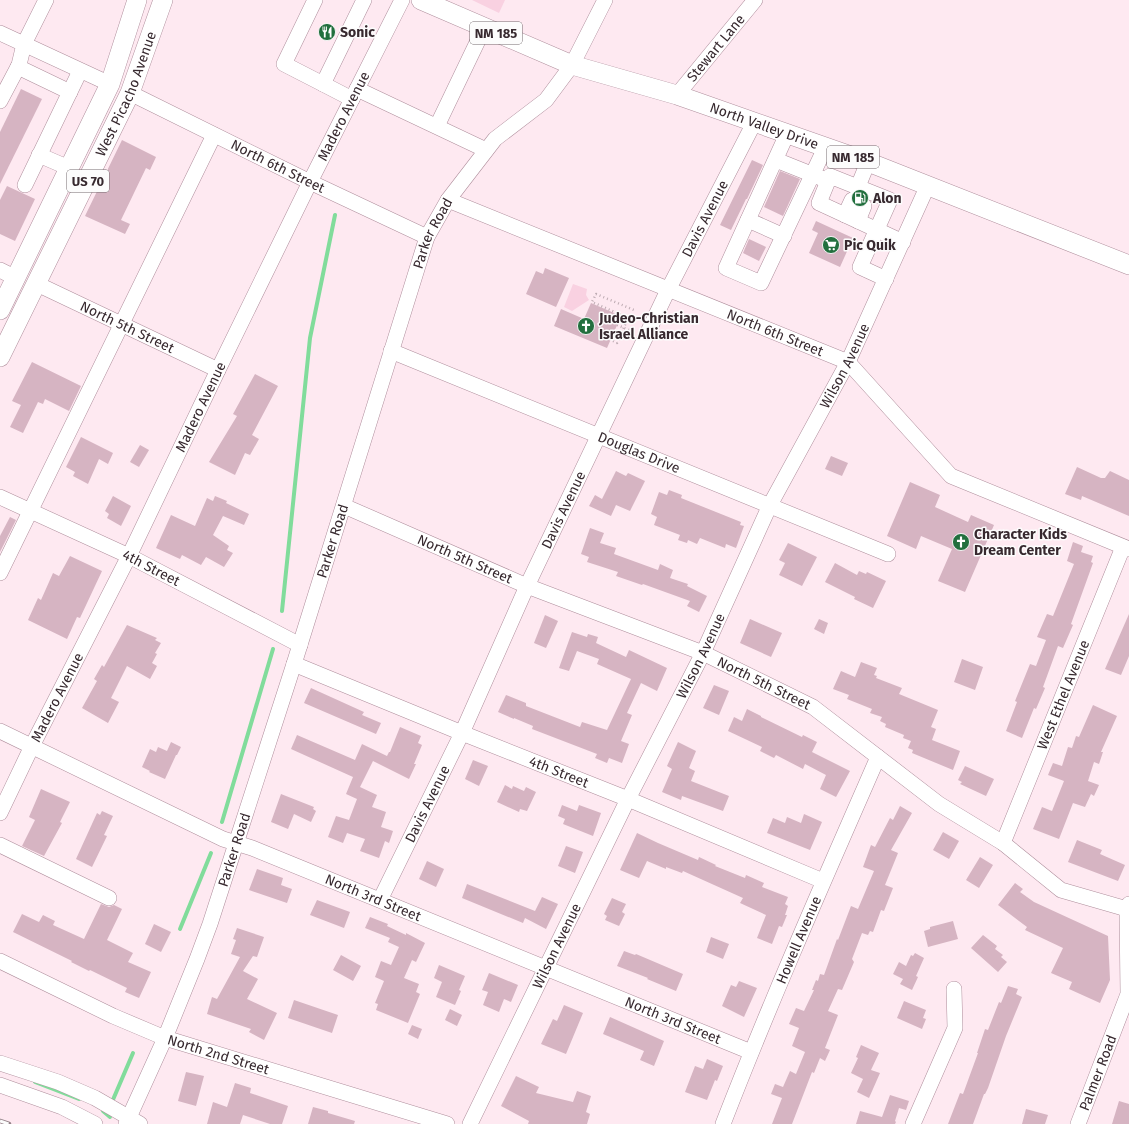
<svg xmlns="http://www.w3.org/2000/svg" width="1129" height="1124" viewBox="0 0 1129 1124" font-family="'Fira Sans',sans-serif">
<rect width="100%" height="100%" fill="#fee9f1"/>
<g fill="#f9d1e1">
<polygon points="472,0 505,0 499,13"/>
<polygon points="573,284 587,289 586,295 589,300 572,311 564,307"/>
</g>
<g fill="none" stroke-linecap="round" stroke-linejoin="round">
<g stroke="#81dc9b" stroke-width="4">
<polyline points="282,611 310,338 335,215"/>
<polyline points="222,822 273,649"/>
<polyline points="180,929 211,853"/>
<polyline points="35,1082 79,1099"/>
<polyline points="112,1102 133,1053"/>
<polyline points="103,1111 110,1117"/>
</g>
</g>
<g fill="#d6b4c2">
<polygon points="21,89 42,99 0,184 0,132"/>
<polygon points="122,140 156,157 150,170 146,168 121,220 130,224 125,234 85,216"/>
<polygon points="752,160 763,165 747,199 746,199 731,230 720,225"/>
<polygon points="780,171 800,179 783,216 764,207"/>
<polygon points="7,186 35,199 15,241 0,234 0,200"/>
<polygon points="816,221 853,238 840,267 809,253 818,233 812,230"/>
<polygon points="749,239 766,247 759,261 743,253"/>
<polygon points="545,268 569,278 556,307 526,294 536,271 543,274"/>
<polygon points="591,303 621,316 607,348 554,326 561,309 584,319"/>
<polygon points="32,362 81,386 69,411 45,399 43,404 38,402 23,433 10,427 21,405 12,401"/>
<polygon points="255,374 278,386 252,435 259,439 250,455 245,453 235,475 209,462 237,416 233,414"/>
<polygon points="81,437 113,453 108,464 99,459 88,484 73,476 75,472 66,467"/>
<polygon points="140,445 149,450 139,467 130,462"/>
<polygon points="831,456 848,463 842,476 825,469"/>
<polygon points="1077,467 1101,478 1105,478 1110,471 1129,480 1129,516 1082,496 1081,500 1065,494"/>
<polygon points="616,471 626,476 628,473 645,481 630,511 616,505 611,516 589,506 595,495 602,499"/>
<polygon points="910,482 940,495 935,507 968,522 971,515 994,525 965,592 938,581 952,549 921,536 916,549 887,536"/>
<polygon points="669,490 682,495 681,498 741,522 740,525 744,526 736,548 726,544 725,548 700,538 697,544 688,540 687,543 678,540 680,535 654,525 657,517 651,514 659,492 667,495"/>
<polygon points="113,496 131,506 121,526 107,518 109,514 105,511"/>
<polygon points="215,496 227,501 226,503 249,514 244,525 223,516 213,535 229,546 227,550 233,553 224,567 206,557 201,565 182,555 180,559 156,548 171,515 195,526 207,498 213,501"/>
<polygon points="10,517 16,520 0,552 0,536"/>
<polygon points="590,528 604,533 600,543 616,548 614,554 658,570 660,564 673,570 670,578 688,584 687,586 707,596 699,612 687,606 690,601 643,584 642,585 616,576 618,572 587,562 589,557 581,554"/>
<polygon points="1073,542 1083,546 1081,552 1093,556 1091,562 1093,563 1071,624 1073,625 1063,648 1058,646 1043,687 1045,688 1036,709 1034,708 1022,738 1006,731 1017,702 1015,701 1030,664 1036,666 1046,640 1037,637 1047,614 1053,616 1074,564 1067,561"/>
<polygon points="788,543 817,557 802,586 779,575 785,563 779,560"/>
<polygon points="70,556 102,571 80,618 77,617 67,639 28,620 38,598 41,600 53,573 59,576"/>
<polygon points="835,563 857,575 859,571 866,574 867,572 886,581 873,608 854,599 855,597 825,582"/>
<polygon points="1129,614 1129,656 1121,675 1105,669"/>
<polygon points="545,615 558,621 546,648 534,643"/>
<polygon points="750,619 782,633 771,657 740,643"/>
<polygon points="819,619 828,623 824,634 814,629"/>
<polygon points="127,625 157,638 155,640 161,643 155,653 157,654 152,663 157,666 150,679 127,666 111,698 119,702 108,723 82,708 97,681 94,679 102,665 104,667"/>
<polygon points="572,632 587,637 588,634 598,637 596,643 626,657 629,650 667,668 657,691 641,683 627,713 632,715 621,741 629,744 622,763 609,758 607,763 595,758 597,754 532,729 533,726 514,718 514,719 498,712 506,695 526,703 526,706 580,727 582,722 607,730 631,679 597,664 599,659 577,651 569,671 559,668"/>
<polygon points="962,659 983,667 975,690 954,682"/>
<polygon points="861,662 877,668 874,675 877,676 876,678 902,688 899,694 938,710 931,727 936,729 932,740 960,751 953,770 912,753 913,750 908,748 911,741 903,738 904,735 885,727 886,724 880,721 882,717 870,713 872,709 847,699 849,695 833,689 841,671 855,677"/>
<polygon points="714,685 729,691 719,715 703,708"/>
<polygon points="311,688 364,712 362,715 381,723 376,734 304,703"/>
<polygon points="1093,705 1117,716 1101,752 1103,752 1099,764 1094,762 1088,781 1099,785 1094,796 1091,794 1085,807 1073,803 1059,839 1033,829 1042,807 1052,811 1064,781 1048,775 1053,763 1062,766 1068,747 1072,748 1076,736 1079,737"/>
<polygon points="747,709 761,716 761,717 802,737 803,735 817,742 812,752 850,771 836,797 820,789 826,775 805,764 803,769 776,755 774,758 760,751 762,747 728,731 734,717 742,721"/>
<polygon points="400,727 421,736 418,743 422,745 414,764 416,764 409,779 373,761 360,787 377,795 372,807 386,812 381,827 393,831 389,843 385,841 379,858 360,851 365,839 347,833 343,843 328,837 336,816 349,820 357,799 346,794 353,777 291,749 297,735 355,760 362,744 387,756 389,752 390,752"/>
<polygon points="171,742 181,747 177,755 176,755 165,779 149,772 150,771 142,767 150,749 156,752 158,747 167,751"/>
<polygon points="678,742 696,751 689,768 695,771 691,781 729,796 723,811 682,796 681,800 662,792 672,769 667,766"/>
<polygon points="473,760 488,766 479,786 465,779"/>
<polygon points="965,766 994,779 986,796 960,784 962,782 958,780"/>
<polygon points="505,785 512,789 513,786 524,791 526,787 536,792 527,811 520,809 519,812 497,802"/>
<polygon points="41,789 70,802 60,822 62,823 44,856 22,846 35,820 29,817"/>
<polygon points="281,794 314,807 313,809 316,811 311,822 294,814 288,829 271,822"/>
<polygon points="562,805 577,811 579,805 601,813 593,836 563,824 565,819 558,816"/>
<polygon points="900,806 912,813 891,850 898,853 885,885 893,888 884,911 881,910 873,932 870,931 868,935 862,933 852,959 854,962 842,990 838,989 828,1011 838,1015 825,1048 830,1050 825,1061 820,1058 814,1073 812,1072 792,1124 772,1124 782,1098 771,1094 775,1084 783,1087 790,1071 796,1074 805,1052 792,1046 799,1028 789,1024 796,1008 804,1011 814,990 812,990 816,980 818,981 820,974 824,975 837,939 838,940 851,906 858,909 874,871 863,867 871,845 875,847 890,818 893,820"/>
<polygon points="102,811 113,816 104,835 107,836 92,867 76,859 97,813 100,815"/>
<polygon points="804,814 822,822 810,850 767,833 773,818 785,823 787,817 801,823"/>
<polygon points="943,832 959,841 949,859 933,850"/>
<polygon points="637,833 658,843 698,860 699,857 716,865 715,866 745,878 746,875 764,883 762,887 788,897 785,904 788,906 785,915 787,915 782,927 779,926 772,944 757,938 766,915 740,903 743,898 683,871 682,873 666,867 666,869 647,861 639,878 620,870"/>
<polygon points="1077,840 1102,850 1100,854 1125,865 1118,881 1068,862"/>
<polygon points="566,846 583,852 575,873 558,866"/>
<polygon points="980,857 993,865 979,888 966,880"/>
<polygon points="427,861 444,869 436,887 419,879"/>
<polygon points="257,869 283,878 281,885 292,889 287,903 249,890"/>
<polygon points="1015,883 1023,889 1020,892 1034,902 1108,936 1110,980 1100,1003 1069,989 1072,982 1051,973 1063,948 1025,930 1027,927 998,905"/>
<polygon points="467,884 535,911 542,897 558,904 546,929 525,918 523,923 462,898"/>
<polygon points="612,898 626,904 622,912 625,914 619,926 605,920 607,916 604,914"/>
<polygon points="317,900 350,912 344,928 310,915"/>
<polygon points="101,904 109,907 114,905 122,909 107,940 133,953 128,962 151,972 139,998 125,992 127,988 90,970 89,971 71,962 72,961 13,932 22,914 39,922 43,915 55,921 53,925 84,939"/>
<polygon points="370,917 388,924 387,926 406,935 406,933 425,943 416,962 412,960 404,978 419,984 416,992 420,994 408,1023 376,1010 378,1004 375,1003 384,981 375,977 381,961 391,965 399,947 388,942 390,938 365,928"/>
<polygon points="953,921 958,939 928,947 924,931 930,929 930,927"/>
<polygon points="154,924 171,932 161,952 145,944"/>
<polygon points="237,928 264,937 257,957 253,956 243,971 258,979 247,999 277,1013 264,1040 249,1032 251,1029 207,1014 212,997 217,999 240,957 231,954 236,940 233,939"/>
<polygon points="983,935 997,946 995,949 1003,955 1001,957 1007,962 998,972 971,948"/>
<polygon points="711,937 729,944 723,959 706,952"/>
<polygon points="624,951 635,955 636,954 683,974 676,991 647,979 648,978 617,966"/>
<polygon points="915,953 924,958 916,976 918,977 912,990 900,984 903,979 893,974 899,962 906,966 911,955 913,956"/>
<polygon points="341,955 361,966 353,981 333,970"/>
<polygon points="439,965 465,976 459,990 461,991 455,1005 436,997 442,982 434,978"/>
<polygon points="489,973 518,985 511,1002 504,999 499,1012 483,1005 488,992 482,990"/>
<polygon points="739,981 757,988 744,1017 722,1006 731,985 736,987"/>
<polygon points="1008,986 1018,989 1016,994 1022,997 1006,1036 988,1088 985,1094 984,1094 973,1124 948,1124 960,1093 963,1094 978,1053 977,1053 985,1029 988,1030 999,1002 1001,1003"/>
<polygon points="294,1000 338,1015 332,1033 288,1018"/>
<polygon points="904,1001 926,1010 923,1018 926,1019 922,1029 897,1018"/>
<polygon points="564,1005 583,1013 566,1054 541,1044 553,1019 557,1021"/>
<polygon points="450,1009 462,1015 457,1026 445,1020"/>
<polygon points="610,1017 664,1041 654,1066 640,1060 644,1051 603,1034"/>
<polygon points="412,1025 422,1029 418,1039 408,1034"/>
<polygon points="861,1045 879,1053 871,1070 880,1073 869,1098 857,1092 863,1079 851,1073 858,1058 856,1057"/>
<polygon points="707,1059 723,1066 717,1081 715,1080 707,1100 685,1092 695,1066 703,1069"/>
<polygon points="186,1072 204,1076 196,1106 178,1101"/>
<polygon points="516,1076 539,1087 536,1093 573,1102 577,1091 591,1096 586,1112 590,1114 587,1124 528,1124 529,1121 501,1106"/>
<polygon points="235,1083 251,1088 250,1093 288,1106 282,1124 270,1124 243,1115 240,1124 207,1124 213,1102 227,1107"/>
<polygon points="890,1095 909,1101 906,1110 899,1108 895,1121 896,1122 895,1124 856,1124 860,1111 882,1117"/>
<polygon points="1119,1101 1129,1104 1129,1124 1112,1124"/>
<polygon points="313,1107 328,1111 328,1113 355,1121 354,1124 308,1124"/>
<polygon points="1026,1109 1048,1115 1045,1124 1022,1124"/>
</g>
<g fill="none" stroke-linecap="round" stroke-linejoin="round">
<g stroke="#af8e9c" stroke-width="16">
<g id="minor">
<polyline points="315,0 284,64 323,84 364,0"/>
<polyline points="0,33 110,84"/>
<polyline points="18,67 70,92"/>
<polyline points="323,84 352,99"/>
<polyline points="357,89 486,150"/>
<path id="s1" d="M130,93L310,182L427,237"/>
<path id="s2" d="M677,95L755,0"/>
<polyline points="0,101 19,65 24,44 46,0"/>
<polyline points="437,126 484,28"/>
<polyline points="787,134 726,268 761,283 825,148"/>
<polyline points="39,155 69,168"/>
<polyline points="776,160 821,178"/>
<polyline points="25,185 80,71"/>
<polyline points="857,189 868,162"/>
<path id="s3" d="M448,200L848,362L951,476L1129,549"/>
<polyline points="852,200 845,215 903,242"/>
<polyline points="845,215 819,203 830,176 890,200 860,267 886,279"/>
<polyline points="748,220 784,236"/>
<polyline points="858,221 864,206"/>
<polyline points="0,270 16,278"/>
<path id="s4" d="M37,284L218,370"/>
<path id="s5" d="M391,351L888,554"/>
<path id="s6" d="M0,497L129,556L300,645"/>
<path id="s7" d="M344,506L527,586L703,653L813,707L939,804L1003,843L1061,890L1127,909"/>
<polyline points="0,573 214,135"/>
<path id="s8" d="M294,664L462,733L628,799L823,881"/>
<path id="s9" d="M0,731L223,839L252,848L751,1052"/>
<path id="s10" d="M0,813L32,746L129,556L218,370L310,182L402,0"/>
<path id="s11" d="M1003,843L1123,547"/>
<polyline points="0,845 109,898"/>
<path id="s12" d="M380,900L462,733L527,586L668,290L754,123"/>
<path id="s13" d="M0,961L113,1016L165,1038L447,1124"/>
<polyline points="0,1063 58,1082 95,1098 140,1124"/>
<polyline points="0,1085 62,1107 95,1124"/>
<path id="s14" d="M126,1124L165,1038L197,959L210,924L294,664L427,237L448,200L495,139L546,100L572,65L605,0"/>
<path id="s15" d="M470,1124L628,799L703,653L770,505L848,362L928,185"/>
<path id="s16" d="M723,1124C771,1000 825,878 878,757"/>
<polyline points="913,1124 955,1028 954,989"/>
<path id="s17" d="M1078,1124L1128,994L1127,909L1129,904"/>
</g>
</g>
<g stroke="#af8e9c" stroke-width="20">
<g id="major">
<path id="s18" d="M421,0L572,65L677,95L868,162L1129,265"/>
<polyline points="0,310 110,84 137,0"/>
<path id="s19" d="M0,357L130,93L163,0"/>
</g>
</g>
<g stroke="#beacb3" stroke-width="2.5" stroke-dasharray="1 3" stroke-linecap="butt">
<polyline points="617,325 634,332"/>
<polyline points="613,341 617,343 628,318 592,302 596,294 634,310"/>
</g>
<use href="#minor" stroke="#fff" stroke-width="15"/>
<use href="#major" stroke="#fff" stroke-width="19"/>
<g stroke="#938288" stroke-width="4.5">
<polyline id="rail" points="0,1121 9,1124"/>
</g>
<use href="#rail" stroke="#fcfcfc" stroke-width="3" stroke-dasharray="9" stroke-linecap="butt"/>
</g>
<defs>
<g id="restaurant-disc" transform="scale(0.9)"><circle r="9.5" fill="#226f3e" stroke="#fcfcfc"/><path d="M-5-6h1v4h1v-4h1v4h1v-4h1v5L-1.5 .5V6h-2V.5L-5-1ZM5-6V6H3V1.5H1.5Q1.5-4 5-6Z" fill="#fff"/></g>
<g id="fuel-disc" transform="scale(0.9)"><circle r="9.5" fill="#226f3e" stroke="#fcfcfc"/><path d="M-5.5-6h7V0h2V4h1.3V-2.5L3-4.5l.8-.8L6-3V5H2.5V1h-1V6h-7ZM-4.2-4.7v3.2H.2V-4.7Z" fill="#fff"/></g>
<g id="supermarket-disc" transform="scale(0.9)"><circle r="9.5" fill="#226f3e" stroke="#fcfcfc"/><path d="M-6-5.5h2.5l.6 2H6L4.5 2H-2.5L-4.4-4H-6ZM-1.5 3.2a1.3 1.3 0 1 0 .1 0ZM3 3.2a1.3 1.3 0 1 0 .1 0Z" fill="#fff"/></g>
<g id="church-disc" transform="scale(0.9)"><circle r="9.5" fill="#226f3e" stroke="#fcfcfc"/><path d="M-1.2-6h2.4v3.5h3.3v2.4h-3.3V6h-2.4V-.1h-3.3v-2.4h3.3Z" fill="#fff"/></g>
</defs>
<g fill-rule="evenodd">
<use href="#restaurant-disc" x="327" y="32"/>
<use href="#fuel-disc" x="860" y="198"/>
<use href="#supermarket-disc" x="831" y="245"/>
<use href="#church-disc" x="586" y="326"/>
<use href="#church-disc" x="961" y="542"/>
</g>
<g text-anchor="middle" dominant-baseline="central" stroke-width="3" stroke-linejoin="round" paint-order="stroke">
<g fill="#fcfcfc" stroke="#72686c" stroke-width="1">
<rect x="470" y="22" width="52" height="22" rx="3"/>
<rect x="827" y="146" width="52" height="22" rx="3"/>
<rect x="67" y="170" width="42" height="22" rx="3"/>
</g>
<g font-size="13" font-weight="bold" fill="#37292f">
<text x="496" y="33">NM 185</text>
<text x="853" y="157">NM 185</text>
<text x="88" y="181">US 70</text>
</g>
<g font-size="14" font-weight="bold" fill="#37292f" stroke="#fcfcfc" text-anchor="start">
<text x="340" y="32">Sonic</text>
<text x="873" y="198">Alon</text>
<text x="844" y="245">Pic Quik</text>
<text x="599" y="318">Judeo-Christian<tspan x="599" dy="16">Israel Alliance</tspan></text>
<text x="974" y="534">Character Kids<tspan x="974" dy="16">Dream Center</tspan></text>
</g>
<g font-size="14" fill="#37292f" stroke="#fcfcfc">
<text stroke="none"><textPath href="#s2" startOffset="61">Stewart Lane</textPath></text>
<text stroke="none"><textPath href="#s19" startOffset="292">West Picacho Avenue</textPath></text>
<text stroke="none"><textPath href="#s10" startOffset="777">Madero Avenue</textPath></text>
<text stroke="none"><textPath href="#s18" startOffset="366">North Valley Drive</textPath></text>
<text stroke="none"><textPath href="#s1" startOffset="165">North 6th Street</textPath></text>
<text stroke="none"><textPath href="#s12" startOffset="755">Davis Avenue</textPath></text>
<text stroke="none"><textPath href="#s14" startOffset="943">Parker Road</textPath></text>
<text stroke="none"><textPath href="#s4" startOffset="100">North 5th Street</textPath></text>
<text stroke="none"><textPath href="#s3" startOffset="353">North 6th Street</textPath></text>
<text stroke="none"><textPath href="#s15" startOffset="846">Wilson Avenue</textPath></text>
<text stroke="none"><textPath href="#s10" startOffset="453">Madero Avenue</textPath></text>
<text stroke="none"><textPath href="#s5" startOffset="268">Douglas Drive</textPath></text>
<text stroke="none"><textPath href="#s12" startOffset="431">Davis Avenue</textPath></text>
<text stroke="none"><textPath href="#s14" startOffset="619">Parker Road</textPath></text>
<text stroke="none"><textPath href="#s7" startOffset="132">North 5th Street</textPath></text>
<text stroke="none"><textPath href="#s6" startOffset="167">4th Street</textPath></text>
<text stroke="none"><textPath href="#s15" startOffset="522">Wilson Avenue</textPath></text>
<text stroke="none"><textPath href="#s7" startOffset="456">North 5th Street</textPath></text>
<text stroke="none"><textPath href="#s11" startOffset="160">West Ethel Avenue</textPath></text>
<text stroke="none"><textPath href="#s10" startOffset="129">Madero Avenue</textPath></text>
<text stroke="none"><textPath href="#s8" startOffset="286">4th Street</textPath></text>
<text stroke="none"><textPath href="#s12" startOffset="107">Davis Avenue</textPath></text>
<text stroke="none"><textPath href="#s14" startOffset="295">Parker Road</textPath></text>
<text stroke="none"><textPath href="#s9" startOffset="409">North 3rd Street</textPath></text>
<text stroke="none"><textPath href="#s16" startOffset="199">Howell Avenue</textPath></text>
<text stroke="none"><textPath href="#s15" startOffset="198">Wilson Avenue</textPath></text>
<text stroke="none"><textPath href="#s9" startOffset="733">North 3rd Street</textPath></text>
<text stroke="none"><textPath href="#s13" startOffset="238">North 2nd Street</textPath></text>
<text stroke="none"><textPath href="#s17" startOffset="55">Palmer Road</textPath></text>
</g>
</g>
</svg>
